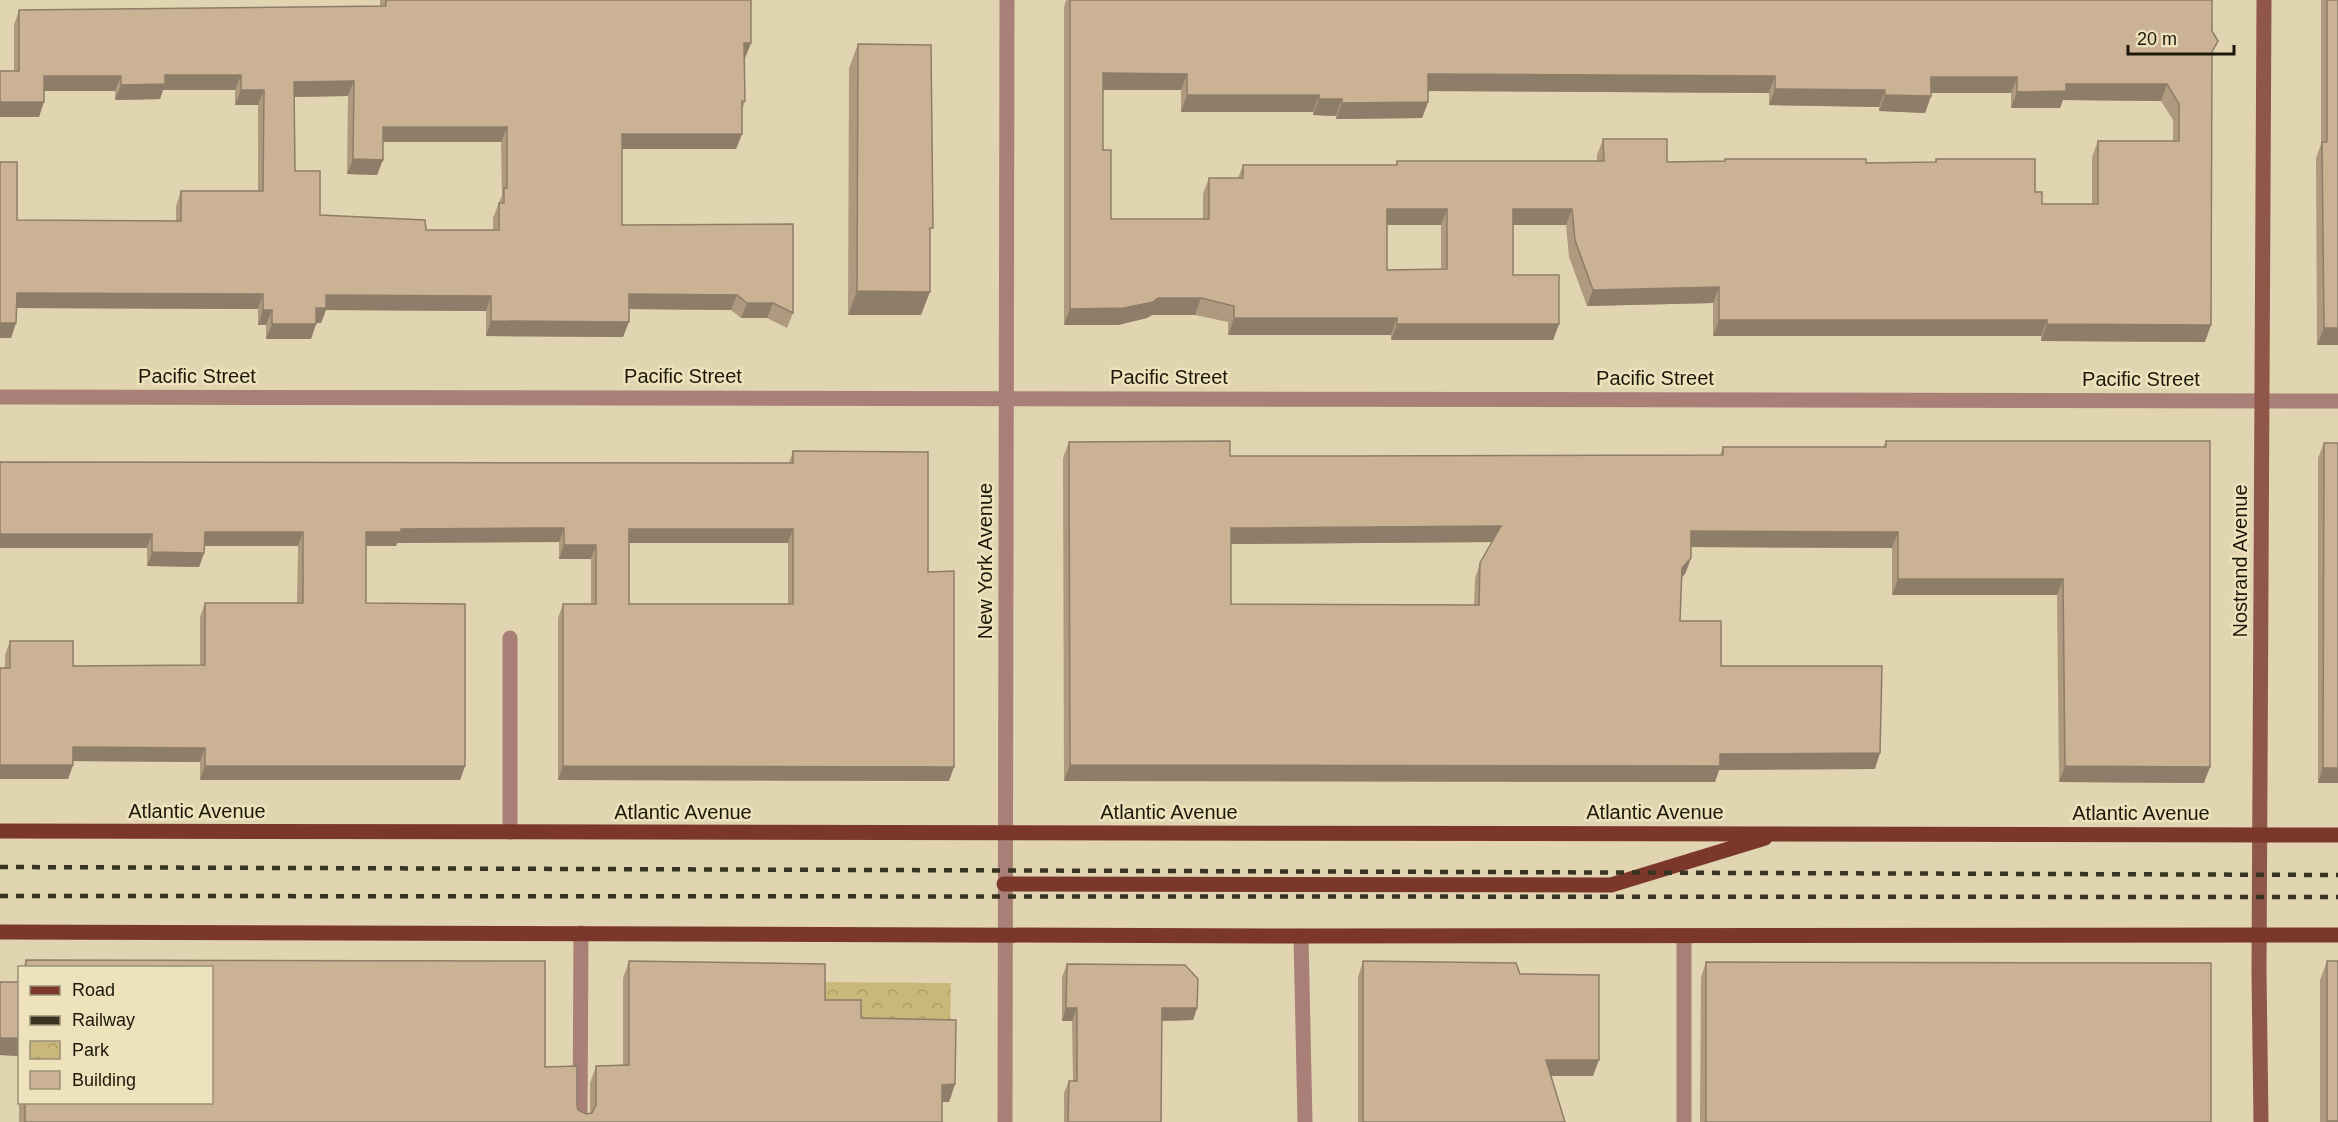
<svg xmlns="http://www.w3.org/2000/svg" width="2338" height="1122" viewBox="0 0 2338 1122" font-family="Helvetica,sans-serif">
<defs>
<pattern id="park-crowns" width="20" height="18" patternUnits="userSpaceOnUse" patternTransform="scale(1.5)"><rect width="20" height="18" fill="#cab77a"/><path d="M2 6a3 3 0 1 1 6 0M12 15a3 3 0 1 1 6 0" fill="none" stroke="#ad9d68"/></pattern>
</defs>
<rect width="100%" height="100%" fill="#e0d5b0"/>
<polygon fill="url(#park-crowns)" points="819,982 951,983 950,1037 818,1017"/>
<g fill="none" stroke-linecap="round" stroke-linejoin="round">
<g stroke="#a88077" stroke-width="15">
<polyline points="510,832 510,638"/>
<polyline points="1301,936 1305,1122"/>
<polyline points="1684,936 1684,1122"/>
<polyline points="580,1122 581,933"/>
</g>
<g stroke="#a88077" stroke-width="15">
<polyline points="0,397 2338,401"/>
<polyline points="1005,1122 1007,0"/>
</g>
<polyline stroke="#8f564a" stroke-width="15" points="2261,1122 2259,972 2264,0"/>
<g stroke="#7b382a" stroke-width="15">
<polyline points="0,831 2338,835"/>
<polyline points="1004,884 1611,885 1765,838"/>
<polyline points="0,932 1301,936 2338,935"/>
</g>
<g stroke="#393422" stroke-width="4.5" stroke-dasharray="8 8" stroke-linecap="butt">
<polyline points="0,867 2338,875"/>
<polyline points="0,896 2338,897"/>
</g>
</g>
<g fill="#af997f" fill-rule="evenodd">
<path d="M380,0H751V43L745,58V101L742,110V134L736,149H622V225L793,313L787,328L767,318H741L731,310L629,309L623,337L486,336V311L326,310L321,323H316L311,339H266V325H258V309L16,308V323L11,338L17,220L176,221V206L181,191H258V105H235V90H163L160,99L115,100V91H44L39,117H0V71H14V25L19,10L380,6ZM348,96L347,174L377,175L383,142H501L502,195L493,218V230H426L320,215L295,171L294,97Z"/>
<path d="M1066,0H2212V58L2205,342L2041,341V336H1713V303L1587,306L1569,257L1566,225H1513V275L1559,324L1553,340H1391V335H1228V322L1195,315H1152L1147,318L1118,325H1064V7ZM1103,90H1181V112H1313V115L1336,116V119L1422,118L1428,102V91L1769,93V105L1879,107V111L1925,113L1931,96V93H2011V108H2060L2063,100L2161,101L2173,120V141H2098L2092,157V204H2042L2035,192L1936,159L1935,162L1866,163L1725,159L1724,161L1667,162L1603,139L1597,155V161H1397L1396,165H1243L1238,178H1209L1203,194V219H1111L1103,150ZM1387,225H1441V269L1387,270Z"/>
<polygon points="2321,0 2338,0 2338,345 2317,345 2316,158 2321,144"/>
<polygon points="858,44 930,236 921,315 848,315 849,68"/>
<path d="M1886,441H2210L2204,783L2059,782L2057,595H1892V548L1691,547V558L1685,574L1681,578L1680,621L1721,666L1875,769L1719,770L1715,782L1064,781L1063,458L1069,442L1230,456H1342L1720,455L1723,447H1883ZM1492,542L1480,563L1475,578L1474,605L1231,604V544Z"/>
<polygon points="2324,443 2338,783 2318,783 2318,458"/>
<path d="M793,451L928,572L949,781L558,780V618L563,604H591V559H559V542L397,543L396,546H366V603L465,766L460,780H200V762L73,761V765L68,779L5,668V655L10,641L73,666H200V617L205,603H297L298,546H204V553L199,567L147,566V548H0L789,463ZM629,543H788V604H629Z"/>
<polygon points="26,960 545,961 545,1067 577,1066 577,1105 578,1110 586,1114 590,1113 590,1083 596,1066 623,1066 623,978 629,961 825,964 825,1000 861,1000 861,1018 956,1020 955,1084 949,1102 942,1102 942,1122 19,1122 19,1056 0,1055 0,982 19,982 20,976 20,1102 212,1102 212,968 23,968"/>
<polygon points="1363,961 1520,974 1593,1076 1551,1076 1565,1122 1358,1122 1358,977"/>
<polygon points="2327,961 2338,1122 2320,1122 2320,980"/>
<polygon points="1706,962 2211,1122 1700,1122 1701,977"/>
<polygon points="1067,964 1197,1008 1193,1020 1162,1021 1161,1122 1064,1122 1064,1093 1069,1081 1073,1081 1072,1021 1062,1021 1062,977"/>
</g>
<g fill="#8e7d68">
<polygon points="744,43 751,43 745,58 739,58"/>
<polygon points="1103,73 1187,74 1181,90 1097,90"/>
<polygon points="1428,74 1775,76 1769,93 1422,91"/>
<polygon points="165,75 241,75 235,90 163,90 160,99 115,100 121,85"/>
<polygon points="44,76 121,76 115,91 39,91"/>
<polygon points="1931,77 2017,77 2011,93 1925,93"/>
<polygon points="354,81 348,96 288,97 294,82"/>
<polygon points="2066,84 2167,84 2161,101 2063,100 2060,108 2011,108 2017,92"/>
<polygon points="1775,89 1885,90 1879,107 1769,105"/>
<polygon points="241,90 264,90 258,105 235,105"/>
<polygon points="1187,95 1319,95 1313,112 1181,112"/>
<polygon points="1885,95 1931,96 1925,113 1879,111"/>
<polygon points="1319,99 1342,99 1336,116 1313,115"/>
<polygon points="0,102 44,102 39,117 0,117"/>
<polygon points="1428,102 1422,118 1336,119 1342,103"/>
<polygon points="383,127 507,127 501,142 378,142"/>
<polygon points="622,134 742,134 736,149 617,149"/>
<polygon points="353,159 383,160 377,175 347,174"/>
<polygon points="1387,209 1447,209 1441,225 1381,225"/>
<polygon points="1513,209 1572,209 1566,225 1507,225"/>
<polygon points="1719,287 1713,303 1587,306 1593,290"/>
<polygon points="857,291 930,292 921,315 848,315"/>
<polygon points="17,293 263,294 258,309 11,308"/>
<polygon points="629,294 737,295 731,310 623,309"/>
<polygon points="326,295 491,296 486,311 326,310 321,323 310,323 316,308"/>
<polygon points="1158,298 1201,298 1195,315 1152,315 1147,318 1118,325 1064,325 1070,309"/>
<polygon points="747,303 773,303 767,318 741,318"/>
<polygon points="263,310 272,310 266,325 258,325"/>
<polygon points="1234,318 1397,318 1391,335 1228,335"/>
<polygon points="1719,320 2047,320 2041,336 1713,336"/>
<polygon points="491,321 629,322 623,337 486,336"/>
<polygon points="0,323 16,323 11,338 0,338"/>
<polygon points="272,324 316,324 311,339 266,339"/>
<polygon points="1397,324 1559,324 1553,340 1391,340"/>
<polygon points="2047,324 2211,325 2205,342 2041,341"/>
<polygon points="2324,328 2338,328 2338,345 2317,345"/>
<polygon points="1501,526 1495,542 1225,544 1231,528"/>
<polygon points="564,528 559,542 397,543 396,546 361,546 366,532 401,529"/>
<polygon points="629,529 793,529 788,543 624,543"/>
<polygon points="1691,531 1898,532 1892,548 1686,547"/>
<polygon points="205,532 303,532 298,546 200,546"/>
<polygon points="0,534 152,534 147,548 0,548"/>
<polygon points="564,545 596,545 591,559 559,559"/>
<polygon points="152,552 204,553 199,567 147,566"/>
<polygon points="1691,558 1685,574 1676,583 1682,568"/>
<polygon points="1898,579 2063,579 2057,595 1892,595"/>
<polygon points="73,747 205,748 200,762 68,761"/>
<polygon points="1880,753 1875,769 1719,770 1715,782 1064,781 1070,765 1720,754"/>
<polygon points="0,765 73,765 68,779 0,779"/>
<polygon points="205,766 465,766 460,780 200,780"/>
<polygon points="563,766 954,767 949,781 558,780"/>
<polygon points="2065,766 2210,767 2204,783 2059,782"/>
<polygon points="2323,768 2338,768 2338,783 2318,783"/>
<polygon points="1066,1008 1077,1008 1072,1021 1062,1021"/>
<polygon points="1162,1008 1197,1008 1193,1020 1157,1021"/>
<polygon points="0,1038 20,1038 19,1056 0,1055"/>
<polygon points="1546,1060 1599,1060 1593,1076 1541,1076"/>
<polygon points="955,1084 949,1102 936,1102 942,1085"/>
</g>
<g fill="#cbb294" stroke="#8e7d68" stroke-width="1.5" fill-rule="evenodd">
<path d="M386,0H751V43H744L745,101H742V134H622V225L793,224V313L773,303H747L737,295L629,294V322L491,321V296L326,295V308H316V324H272V310H263V294L17,293L16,323H0V162H17V220L181,221V191H263L264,90H241V75H165V84L121,85V76H44V102H0V71H19V10L386,6ZM354,81L353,159L383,160V127H507V188H504V203H499V230H426L425,220L320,215V171H295L294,82Z"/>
<path d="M1070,0H2212V31L2218,41L2212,52L2211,325L2047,324V320H1719V287L1593,290L1575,240L1572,209H1513V275H1559V324H1397V318H1234V306L1201,298H1158L1153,302L1124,308L1070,309ZM1103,73L1187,74V95H1319V99H1342V103L1428,102V74L1775,76V89L1885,90V95L1931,96V77H2017V92L2066,91V84H2167L2179,104V141H2098V204H2042V192H2035V159H1936V162L1866,163V159H1725V161L1667,162V139H1603L1604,161H1397V165H1243V178H1209V219H1111V150H1103ZM1387,209H1447V269L1387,270Z"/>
<polygon points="2327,0 2338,0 2338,328 2324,328 2322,142 2327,142"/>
<polygon points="858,44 931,45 933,228 930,228 930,292 857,291"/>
<path d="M1230,441V456H1342L1723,455V447H1886V441H2210V767L2065,766L2063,579H1898V532L1691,531V558L1682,568L1680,621H1721V666H1882L1880,753L1720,754V766L1070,765L1069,442ZM1501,526L1480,563L1479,605L1231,604V528Z"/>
<polygon points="2324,443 2338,443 2338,768 2323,768"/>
<path d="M793,451L928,452V572L954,571V767L563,766V604H596V545H564V528H531L401,529V532H366V603L465,604V766H205V748L73,747V765H0V668H10V641H73V666L205,665V603H303V532H205L204,553L152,552V534H0V462L793,463ZM629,529H793V604H629Z"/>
<polygon points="26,960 545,961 545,1067 577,1066 577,1105 578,1110 586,1114 592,1113 596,1105 596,1066 629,1065 629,961 825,964 825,1000 861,1000 861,1018 956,1020 955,1084 942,1085 942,1122 25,1122 25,1102 212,1102 212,968 26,968"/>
<polygon points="1363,961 1516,963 1520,974 1599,975 1599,1060 1546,1060 1565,1122 1363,1122"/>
<rect x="2327" y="961" width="11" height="160"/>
<polygon points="1706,962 2211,963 2211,1122 1706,1122"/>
<polygon points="1067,964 1185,965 1198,979 1197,1008 1162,1008 1161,1122 1068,1122 1069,1081 1077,1081 1077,1008 1066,1008"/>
<rect x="0" y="982" width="20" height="56"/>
</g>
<g text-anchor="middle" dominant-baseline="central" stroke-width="5" stroke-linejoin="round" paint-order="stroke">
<g font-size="20" fill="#1c180a" stroke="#ede2bc">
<text x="197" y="376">Pacific Street</text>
<text x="683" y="376">Pacific Street</text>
<text x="1169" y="377">Pacific Street</text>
<text x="1655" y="378">Pacific Street</text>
<text x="2141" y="379">Pacific Street</text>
<text transform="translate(985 561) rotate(-90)">New York Avenue</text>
<text transform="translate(2240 561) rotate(-90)">Nostrand Avenue</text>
<text x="197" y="811">Atlantic Avenue</text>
<text x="683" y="812">Atlantic Avenue</text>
<text x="1169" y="812">Atlantic Avenue</text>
<text x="1655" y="812">Atlantic Avenue</text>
<text x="2141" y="813">Atlantic Avenue</text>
</g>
</g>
<rect x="18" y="966" width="195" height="138" fill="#ede2bc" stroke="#999175" stroke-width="1.5"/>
<rect x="30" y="986" width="30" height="9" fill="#7b382a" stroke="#999175" stroke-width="1.5"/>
<text x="72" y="996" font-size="18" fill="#1c180a">Road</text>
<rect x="30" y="1016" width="30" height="9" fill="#393422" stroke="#999175" stroke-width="1.5"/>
<text x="72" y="1026" font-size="18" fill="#1c180a">Railway</text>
<rect x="30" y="1041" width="30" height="18" fill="url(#park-crowns)" stroke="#999175" stroke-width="1.5"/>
<text x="72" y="1056" font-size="18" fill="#1c180a">Park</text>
<rect x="30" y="1071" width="30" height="18" fill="#cbb294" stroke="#999175" stroke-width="1.5"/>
<text x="72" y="1086" font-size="18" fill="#1c180a">Building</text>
<path d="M2128 45v9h106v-9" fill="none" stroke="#1c180a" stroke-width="3"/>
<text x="2137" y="45" font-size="18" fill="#1c180a" stroke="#ede2bc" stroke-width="4.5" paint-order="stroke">20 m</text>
</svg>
